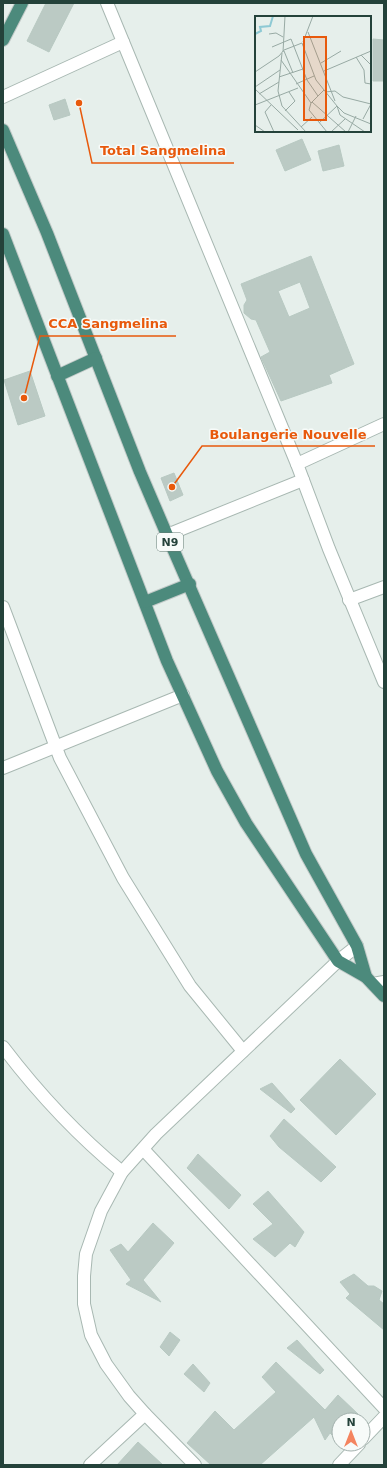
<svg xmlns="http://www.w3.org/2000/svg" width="387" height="1468" viewBox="0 0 387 1468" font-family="'DejaVu Sans',sans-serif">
<rect width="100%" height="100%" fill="#e6efeb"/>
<g fill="#bbcac4" stroke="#b8c9c2" fill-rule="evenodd">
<polygon points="46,3 74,3 49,52 27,41"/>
<polygon points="373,39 384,40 384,81 373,81"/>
<polygon points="65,99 70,115 54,120 49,105"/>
<polygon points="302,139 311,160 285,171 276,150"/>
<polygon points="339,145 344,166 323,171 318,151"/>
<path d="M311,256L354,364L329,375L332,383L281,401L261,357L270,352L256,320L251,319L244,313V305L247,300L241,284ZM300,282L310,308L289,317L278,291Z"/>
<polygon points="30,371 45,416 18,425 4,380"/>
<polygon points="174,473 183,495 170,501 161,478"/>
<polygon points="340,1059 376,1094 336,1135 300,1100"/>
<polygon points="272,1083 295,1109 291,1113 260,1089"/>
<polygon points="284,1119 336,1167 321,1182 279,1147 270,1136"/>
<polygon points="198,1154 241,1195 229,1209 187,1168"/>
<polygon points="268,1191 304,1232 295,1247 290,1243 275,1257 253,1239 273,1224 253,1204"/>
<polygon points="153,1223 174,1243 143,1280 161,1302 126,1284 131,1280 110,1250 121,1244 128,1252"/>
<polygon points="354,1274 368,1286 374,1286 382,1291 379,1300 384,1304 384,1330 346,1298 350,1294 340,1282"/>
<polygon points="170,1332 180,1340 169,1356 160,1347"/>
<polygon points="297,1340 324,1370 320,1374 287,1348"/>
<polygon points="276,1362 325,1410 338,1395 358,1414 344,1420 339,1420 339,1442 330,1433 325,1440 314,1417 260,1465 211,1465 187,1443 215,1411 234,1430 276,1392 262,1377"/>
<polygon points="193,1364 210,1383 204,1392 184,1374"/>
<polygon points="138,1442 163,1465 117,1465"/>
</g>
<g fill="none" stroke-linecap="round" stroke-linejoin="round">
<g stroke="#a8b8b2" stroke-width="14">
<g id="minor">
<polyline points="3,97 123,42"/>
<polyline points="297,464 384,424"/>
<polyline points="167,535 303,480"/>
<polyline points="349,600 384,587"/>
<polyline points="3,607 60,758 123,878 190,986 243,1051"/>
<polyline points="3,768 183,695"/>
<polyline points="373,984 384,982"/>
<path d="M3,1047C38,1093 77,1135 122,1172"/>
<polyline points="143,1149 384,1408"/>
<polyline points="363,1439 384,1417"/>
<polyline points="90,1465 145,1414"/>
<polyline points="195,1465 145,1414 129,1396 106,1364 91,1335 84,1304 84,1276 86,1254 101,1211 122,1172 156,1134 338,961 357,946"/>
<polyline points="339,1465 359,1444"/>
</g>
</g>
<g stroke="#a8b8b2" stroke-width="14">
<polyline id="tertiary" points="107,3 297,464 329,549 384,682"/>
</g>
<g stroke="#c2cac8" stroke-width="14">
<g id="trunk">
<polyline points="3,40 22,3"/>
<polyline points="3,130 47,233 140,472 167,535 306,854 357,946 366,977"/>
<polyline points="3,234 167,661 217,771 246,823 338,961 366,977 384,996"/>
<polyline points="57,376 96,358"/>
<polyline points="145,602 190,584"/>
</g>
</g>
<use href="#minor" stroke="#fff" stroke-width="12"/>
<use href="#tertiary" stroke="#fff" stroke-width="12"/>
<use href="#trunk" stroke="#4c8a7c" stroke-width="12"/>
</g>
<g text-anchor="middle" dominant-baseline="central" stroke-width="3" stroke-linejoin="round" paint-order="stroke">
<rect fill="#f7fbf9" stroke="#637a73" stroke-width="1" x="157" y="533" width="26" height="18" rx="3"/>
<g font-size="11" font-weight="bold" fill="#24423a">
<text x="170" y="542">N9</text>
</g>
</g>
<g transform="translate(255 16)">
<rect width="116" height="116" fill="#e6efeb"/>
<path fill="none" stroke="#8ec9d4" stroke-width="2" d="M0,18L6,15L5,11L15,10L18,0"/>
<path fill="none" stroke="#98aaa4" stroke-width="1" d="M53,16L80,85M14,18L21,17L28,21M48,26L58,0M47,27L61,64L82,90L85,99L110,116M17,31L36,23L52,64L63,80M29,35L38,57M28,36L30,0M27,37L23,75L27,90L51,116M106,39L116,49M101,41L109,54L110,67L116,68M26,44L56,87M66,47L86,35M69,55L116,35M0,56L24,40L29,34L47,27M24,61L48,53M41,68L59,60M0,71L25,54M0,73L43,114M69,74L56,87L54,94L72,116M70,76L80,75L88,81L116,88L108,103M4,78L24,66M57,86L91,116M0,89L43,72M16,89L10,96L19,116M30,95L40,85L34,76M64,107L82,90L89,97L116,108M0,109L10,116M46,111L57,101M76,116L90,103M93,116L101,100"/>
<path fill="#e8590c" fill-opacity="0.15" stroke="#e8590c" stroke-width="2" d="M49,21H71V104H49Z"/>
<rect width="116" height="116" fill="none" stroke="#24423a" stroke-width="2"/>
</g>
<path fill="none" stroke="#e8590c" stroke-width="1.5" d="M79 103L92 163H234M24 398L40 336H176M172 487L202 446H375"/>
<g fill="#e8590c" stroke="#f7fbf9" stroke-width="1.5">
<circle cx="79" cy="103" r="4"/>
<circle cx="24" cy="398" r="4"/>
<circle cx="172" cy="487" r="4"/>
</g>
<g font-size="13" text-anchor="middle" font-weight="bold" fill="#e8590c" stroke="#f7fbf9" stroke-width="3" stroke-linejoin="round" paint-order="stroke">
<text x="163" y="155">Total Sangmelina</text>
<text x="108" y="328">CCA Sangmelina</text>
<text x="288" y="439">Boulangerie Nouvelle</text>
</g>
<rect width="387" height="1468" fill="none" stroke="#24423a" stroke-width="8"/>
<g transform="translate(351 1432)"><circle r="19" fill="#f7fbf9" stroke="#a3b1ad"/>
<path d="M0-3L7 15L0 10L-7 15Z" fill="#f4845f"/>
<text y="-6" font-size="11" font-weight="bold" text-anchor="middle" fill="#24423a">N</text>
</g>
</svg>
